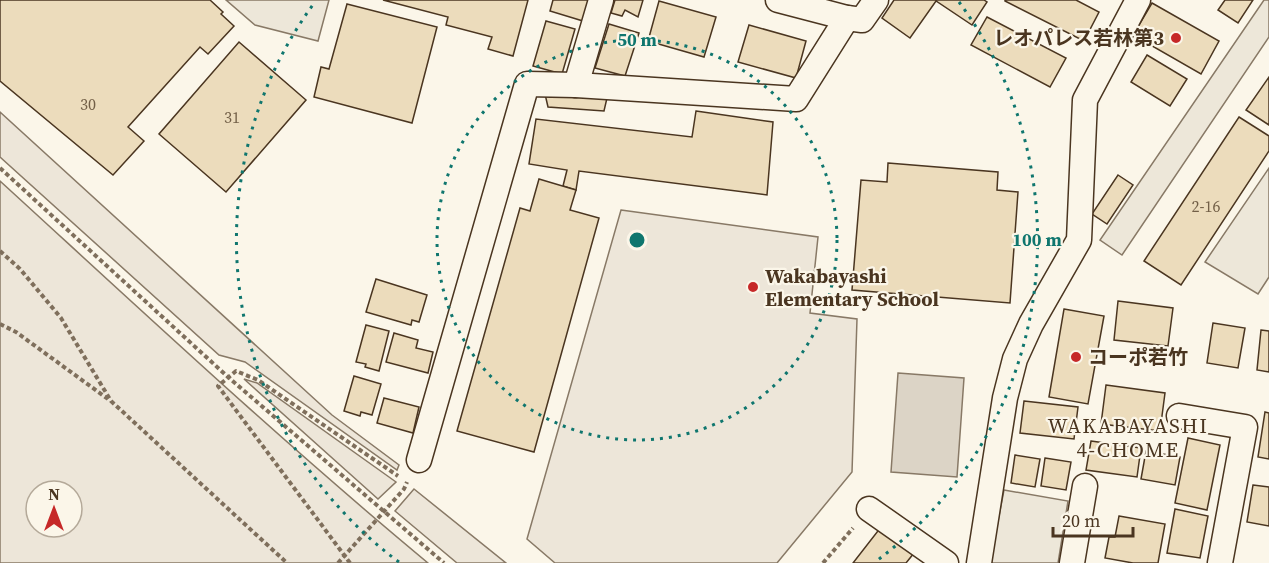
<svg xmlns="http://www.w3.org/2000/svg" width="1269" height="563" viewBox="0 0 1269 563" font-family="'Source Serif 4','Noto Sans JP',serif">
<rect width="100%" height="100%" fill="#fbf6e9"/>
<g fill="#ede6d9" stroke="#887966" stroke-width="1.5" fill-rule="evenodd">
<polygon points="0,112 332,415 399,465 397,470 245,362 219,355 0,157"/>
<path d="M0,181C141,310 281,441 428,563H0ZM36,491H72V527H36Z"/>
<polygon points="621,210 818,237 810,313 857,319 852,472 777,563 555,563 527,539"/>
<polygon points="244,379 257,383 396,482 378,499"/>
<polygon points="414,489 506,563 457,563 395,511"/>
</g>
<g fill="#ede7d9" stroke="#887966" stroke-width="1.5">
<polygon points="226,0 329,0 318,41 255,25"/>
<polygon points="1264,0 1269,0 1269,37 1122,255 1100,240"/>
<polygon points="1269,168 1269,277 1258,294 1205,262"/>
<polygon points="1004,490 1068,501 1058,563 990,563"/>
</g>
<polygon fill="#dcd4c6" stroke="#887966" stroke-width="1.5" points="898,373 964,378 957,477 891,472"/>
<g fill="#ecdcbc" stroke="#4a3520" stroke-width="1.5">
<polygon points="0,0 210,0 223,12 221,14 234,26 208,54 200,47 128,127 144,141 113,175 0,81"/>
<polygon points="383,0 528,0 513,56 488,49 492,37 446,25 448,17"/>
<polygon points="553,0 589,0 583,21 550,11"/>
<polygon points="615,0 643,0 638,17 625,10 622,16 611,13"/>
<polygon points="894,0 984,0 987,2 972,25 936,1 910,38 882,18"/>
<polygon points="1005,0 1076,0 1099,12 1084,41 1005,1"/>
<polygon points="1225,0 1253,0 1238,23 1218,10"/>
<polygon points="659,1 716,17 704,57 648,41"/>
<polygon points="1152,3 1219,41 1201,74 1133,35"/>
<polygon points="347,4 437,27 412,123 314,97 321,67 329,69"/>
<polygon points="987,17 1066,58 1050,87 971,45"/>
<polygon points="546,21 575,29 562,74 533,66"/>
<polygon points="609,24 639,33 625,76 595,68"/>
<polygon points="749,25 806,41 796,78 738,62"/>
<polygon points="239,42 306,100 226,192 159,134"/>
<polygon points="1147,55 1187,79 1170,106 1131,82"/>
<polygon points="1269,77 1269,125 1246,110"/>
<polygon points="545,94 607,98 604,111 548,107"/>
<polygon points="696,111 773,122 767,195 579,171 576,190 563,186 567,170 529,164 536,119 692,137"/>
<polygon points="1239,117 1269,136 1269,151 1181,285 1144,261"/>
<polygon points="888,163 998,172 997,190 1018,192 1010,303 852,290 861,180 887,182"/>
<polygon points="1118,175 1133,185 1107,224 1092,214"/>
<polygon points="539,179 576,190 570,210 599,218 534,452 457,431 520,208 530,211"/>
<polygon points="376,279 427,295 419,322 412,320 411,325 366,312"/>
<polygon points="1118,301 1173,308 1168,346 1114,340"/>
<polygon points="1064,309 1104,316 1088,404 1049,397"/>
<polygon points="1213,323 1245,328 1238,368 1207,363"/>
<polygon points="366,325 389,331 379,371 365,367 366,364 356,362"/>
<polygon points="1261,330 1269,331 1269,372 1257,370"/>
<polygon points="394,333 418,340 416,348 433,352 428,373 386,362"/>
<polygon points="354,376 381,384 372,415 361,412 360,416 344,411"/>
<polygon points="1106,385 1165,393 1160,431 1101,424"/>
<polygon points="384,398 419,407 413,433 377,423"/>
<polygon points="1024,401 1078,407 1074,439 1020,433"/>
<polygon points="1265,412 1269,413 1269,459 1258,457"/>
<polygon points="1188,438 1220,445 1207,510 1175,503"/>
<polygon points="1091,441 1141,448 1137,477 1086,470"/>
<polygon points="1146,451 1180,457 1175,485 1141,479"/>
<polygon points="1015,455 1040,459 1035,487 1011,483"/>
<polygon points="1045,458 1071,462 1066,490 1041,486"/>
<polygon points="1253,485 1269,487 1269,526 1247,522"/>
<polygon points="1175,509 1208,516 1200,558 1167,553"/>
<polygon points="1119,516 1165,524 1158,563 1133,563 1105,558 1109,537 1115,537"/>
<polygon points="881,527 914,553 906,563 853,563"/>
</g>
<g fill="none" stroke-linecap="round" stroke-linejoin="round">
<g stroke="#4a3520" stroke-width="27">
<g id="minor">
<polyline points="778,0 847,18 862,20 876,0"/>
<polyline points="576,85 601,0"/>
<polyline points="1179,416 1245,427 1220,563"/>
<polyline points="419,460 527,84 576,85 796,99 847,18"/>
<polyline points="869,509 946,563"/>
<polyline points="979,563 1005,398 1015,359 1031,324 1079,240 1085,100 1138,0"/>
<polyline points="1072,563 1085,486"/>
</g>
</g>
<g stroke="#7f6f5c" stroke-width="4" stroke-dasharray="4.5 3" stroke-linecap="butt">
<polyline points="0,168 228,377 444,563"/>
<polyline points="0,251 20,269 61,318 111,401 287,563"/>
<polyline points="0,324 16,332 108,399"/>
<polyline points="338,563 404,489 407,482"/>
<polyline points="350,563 218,386 236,371 258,380 398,476"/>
<polyline points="823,563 853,528"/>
</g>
<use href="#minor" stroke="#fbf6e9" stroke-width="24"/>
</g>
<g fill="none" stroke="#0f766e" stroke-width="3" stroke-dasharray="3 6">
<circle cx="637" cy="240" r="200"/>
<path d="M399 562A400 400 0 0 1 315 2M959 2A400 400 0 0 1 875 562"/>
</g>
<g fill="#c62828" stroke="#fbf6e9" stroke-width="2">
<circle cx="1176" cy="38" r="6"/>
<circle cx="753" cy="287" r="6"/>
<circle cx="1076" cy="357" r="6"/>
</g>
<g text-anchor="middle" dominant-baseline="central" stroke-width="4.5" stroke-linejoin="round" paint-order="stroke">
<g font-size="16" fill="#725f47">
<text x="88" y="104">30</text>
<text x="232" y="117">31</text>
<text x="1206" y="206">2-16</text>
</g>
<g font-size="20" font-weight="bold" fill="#4a3520" stroke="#fbf6e9" text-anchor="start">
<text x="1164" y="38" text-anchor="end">レオパレス若林第3</text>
<text x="765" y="276">Wakabayashi<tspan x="765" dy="23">Elementary School</tspan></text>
<text x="1088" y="357">コーポ若竹</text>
</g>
<g font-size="21" letter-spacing="1.5" fill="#4a3520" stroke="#fbf6e9">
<text x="1128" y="425">WAKABAYASHI<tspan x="1128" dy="24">4-CHOME</tspan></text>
</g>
</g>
<circle cx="637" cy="240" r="9" fill="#0f766e" stroke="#fbf6e9" stroke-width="3"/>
<g font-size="18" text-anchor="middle" font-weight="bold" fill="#0f766e" stroke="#fbf6e9" stroke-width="4.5" stroke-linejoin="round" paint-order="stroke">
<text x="637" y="46">50 m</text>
<text x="1037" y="246">100 m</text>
</g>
<g transform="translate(54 509)"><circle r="28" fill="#fbf6e9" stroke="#b4a999" stroke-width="1.5"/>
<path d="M0-4.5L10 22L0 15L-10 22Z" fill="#c62828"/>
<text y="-9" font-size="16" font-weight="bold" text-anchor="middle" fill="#4a3520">N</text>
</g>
<path d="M1053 527v9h80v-9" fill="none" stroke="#4a3520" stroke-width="3"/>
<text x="1062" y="527" font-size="18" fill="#4a3520" stroke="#fbf6e9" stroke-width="4.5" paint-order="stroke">20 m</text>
</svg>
